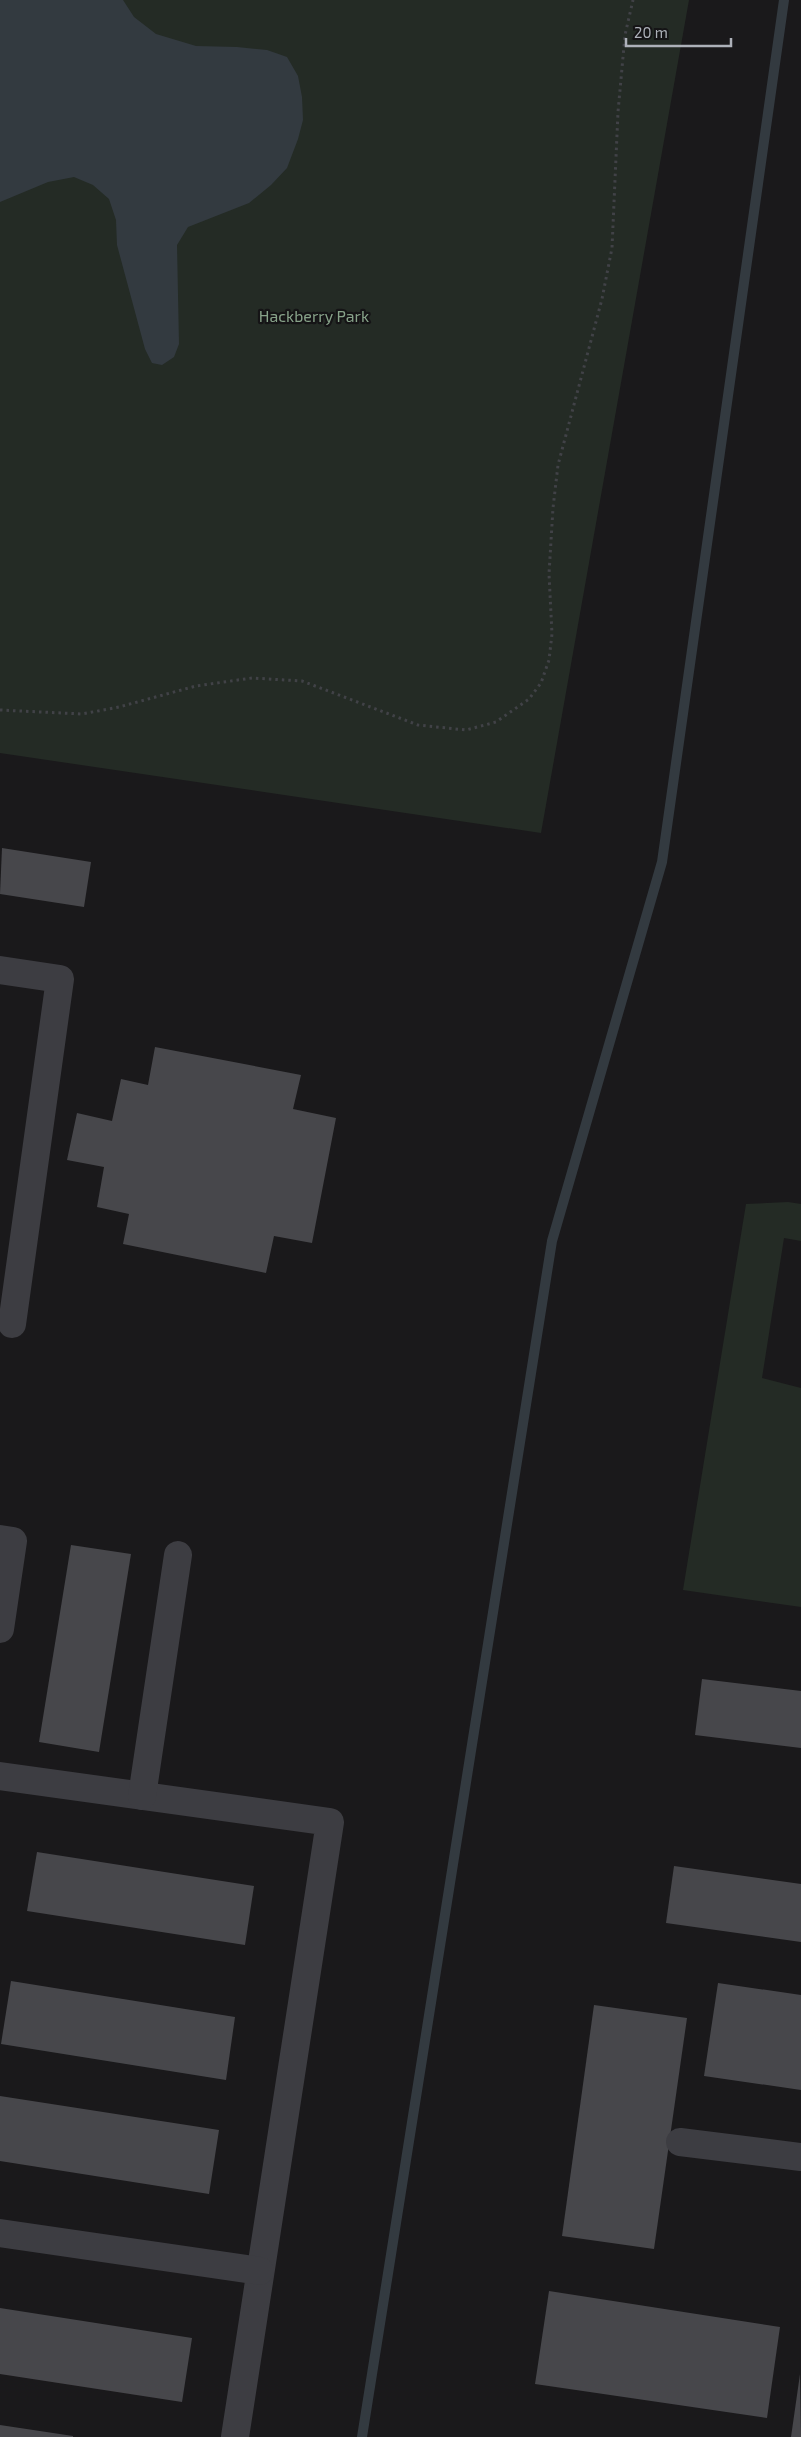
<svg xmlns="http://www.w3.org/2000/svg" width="801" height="2437" viewBox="0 0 801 2437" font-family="'Exo 2',sans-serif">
<rect width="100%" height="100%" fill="#1a191b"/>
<g fill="#242b25">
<polygon points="0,0 689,0 541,833 0,753"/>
<polygon points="788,1202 801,1204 801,1241 784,1238 762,1378 801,1388 801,1607 683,1590 746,1204"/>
</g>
<polygon fill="#333a40" points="0,0 123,0 134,17 156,34 196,46 237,47 267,50 287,57 298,76 302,97 303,120 298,139 287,168 271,185 249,203 188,227 177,245 179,344 174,357 162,365 152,363 145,349 117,245 116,220 109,199 93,185 74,177 48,182 0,202"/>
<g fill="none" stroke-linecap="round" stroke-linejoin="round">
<polyline stroke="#333a40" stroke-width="10" points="362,2437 552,1241 662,862 784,0"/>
</g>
<g fill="#47474b">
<polygon points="2,848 91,862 84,907 0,894"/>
<polygon points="155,1047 301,1075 293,1109 336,1118 312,1243 274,1236 266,1273 123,1244 129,1214 97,1207 104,1167 67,1160 77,1113 112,1121 121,1079 148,1085"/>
<polygon points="71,1545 131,1554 99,1752 39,1742"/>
<polygon points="702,1679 801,1691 801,1748 695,1735"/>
<polygon points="37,1852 254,1886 245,1945 27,1911"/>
<polygon points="674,1866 801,1884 801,1942 666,1923"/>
<polygon points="11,1981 235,2017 226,2080 1,2044"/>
<polygon points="718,1983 801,1995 801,2090 704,2076"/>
<polygon points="594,2005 687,2018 654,2249 562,2236"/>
<polygon points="0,2096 219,2130 209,2194 0,2161"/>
<polygon points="549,2291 780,2327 767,2418 535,2384"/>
<polygon points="0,2308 192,2338 182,2402 0,2374"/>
<polygon points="800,2374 801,2437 791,2437"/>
<polygon points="0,2425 73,2436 73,2437 0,2437"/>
</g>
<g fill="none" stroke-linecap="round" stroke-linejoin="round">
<polyline stroke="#414247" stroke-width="3" stroke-dasharray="2.5 4" stroke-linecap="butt" points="0,710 82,714 119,707 196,686 252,678 302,681 418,725 466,730 496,722 529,699 541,683 549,660 552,634 549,574 553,508 558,465 602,299 612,248 618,112 625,35 633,0"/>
<g stroke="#3d3d42" stroke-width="28">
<polyline points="0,970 60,979 12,1324"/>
<polyline points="0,1539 13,1541 0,1629"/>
<polyline points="0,1776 330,1822 235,2437"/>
<polyline points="142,1796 178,1555"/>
<polyline points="680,2142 801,2157"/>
<polyline points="0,2233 260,2271"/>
</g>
</g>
<g text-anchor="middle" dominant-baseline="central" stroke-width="4.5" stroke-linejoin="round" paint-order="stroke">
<g font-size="16" fill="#87a289" stroke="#151416">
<text x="314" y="315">Hackberry Park</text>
</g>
</g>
<path d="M626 38v8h105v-8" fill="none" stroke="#adb1b9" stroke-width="2.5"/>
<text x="634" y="38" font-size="15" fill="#adb1b9" stroke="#151416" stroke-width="4" paint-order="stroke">20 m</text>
</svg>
